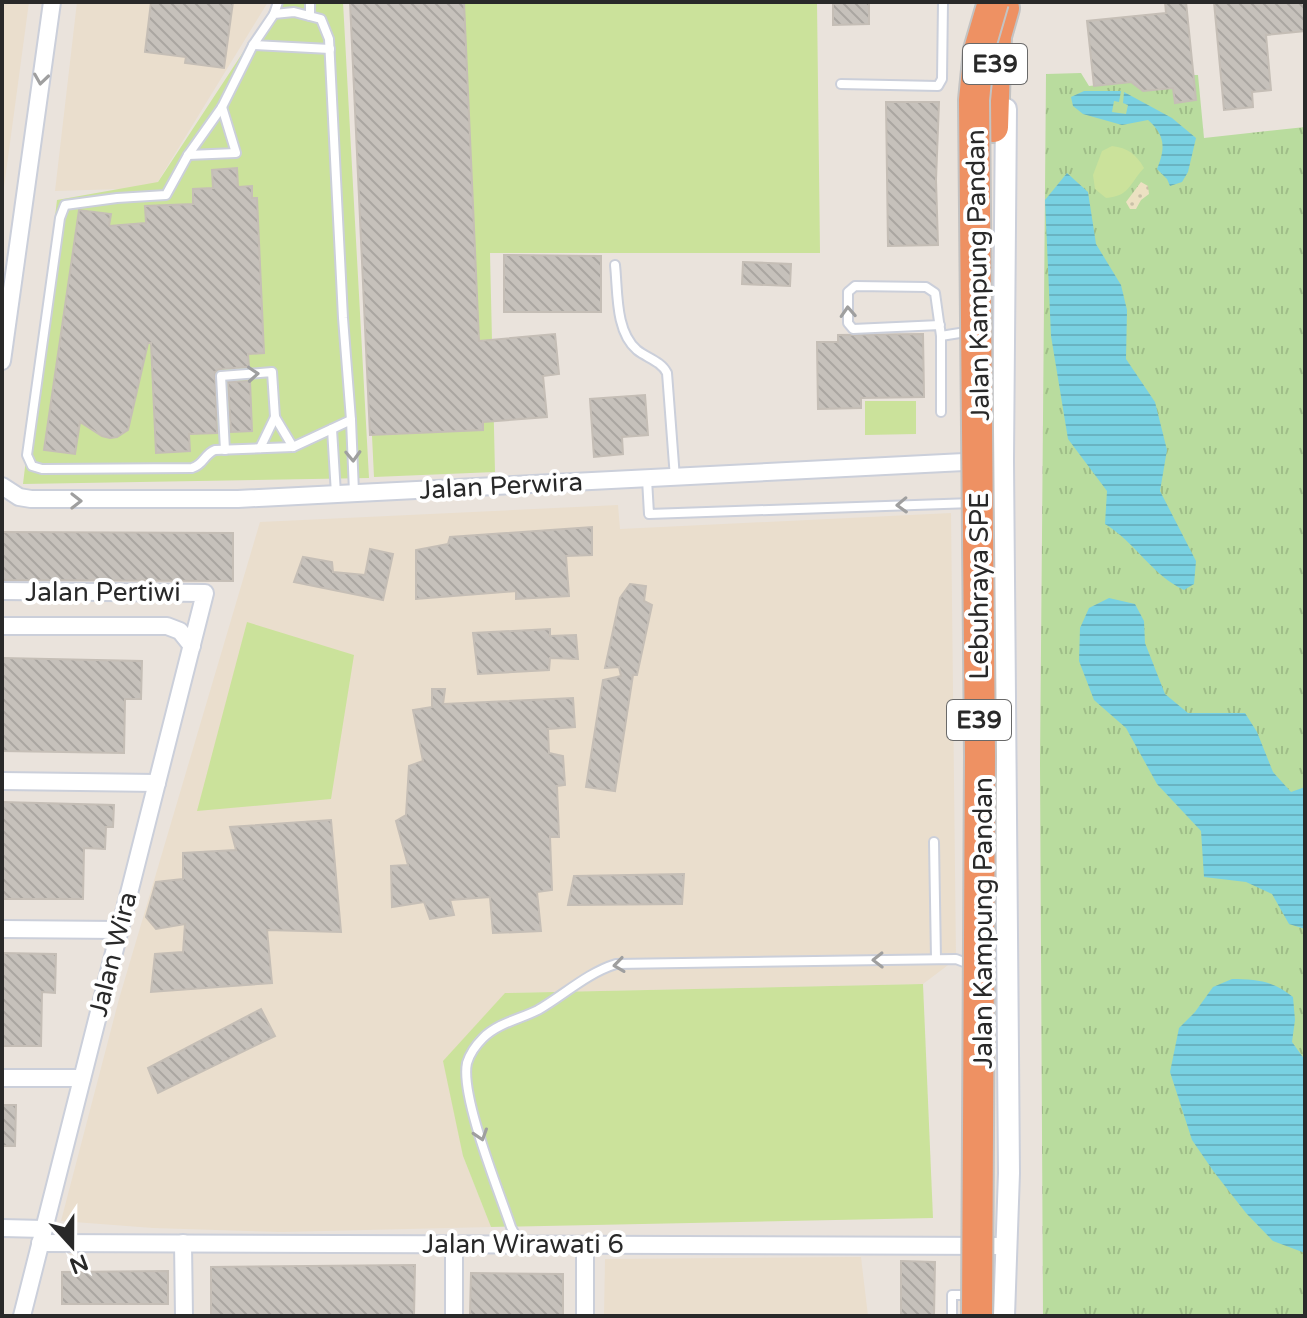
<svg xmlns="http://www.w3.org/2000/svg" width="1307" height="1318" viewBox="0 0 1307 1318" font-family="'Varela Round',sans-serif">
<defs>
<pattern id="grass-tufts" width="24" height="20" patternUnits="userSpaceOnUse" patternTransform="scale(2)"><rect width="24" height="20" fill="#b9dc9e"/><path d="M3 7l-1-3M5 7V3M7 7l1-3M15 17l-1-3M17 17v-4M19 17l1-3" fill="none" stroke="#9fbd88"/></pattern>
<pattern id="sand-dots" width="8" height="8" patternUnits="userSpaceOnUse" patternTransform="scale(2)"><rect width="8" height="8" fill="#ece1c2"/><path d="M2 2h.1M6 6h.1" fill="none" stroke="#cac1a7" stroke-width="1.8" stroke-linecap="round"/></pattern>
<pattern id="water-rules" width="6" height="5" patternUnits="userSpaceOnUse" patternTransform="scale(2)"><rect width="6" height="5" fill="#79d1e2"/><path d="M0 2.5h6" fill="none" stroke="#69b3c2"/></pattern>
<pattern id="building-back-hatch" width="6" height="6" patternUnits="userSpaceOnUse" patternTransform="scale(2)"><rect width="6" height="6" fill="#c6c1bb"/><path d="M-1 5l2 2M0 0l6 6M5-1l2 2" fill="none" stroke="#aaa6a1"/></pattern>
</defs>
<rect width="100%" height="100%" fill="#eae3dc"/>
<g fill="#eadecd">
<polygon points="2,2 29,2 2,202"/>
<polygon points="77,2 268,2 154,188 55,191"/>
<polygon points="618,505 620,529 951,513 956,959 923,984 505,993 463,1156 491,1227 282,1232 153,1228 61,1221 119,999 260,522"/>
<polygon points="861,1257 868,1316 604,1316 605,1259"/>
</g>
<polygon fill="url(#grass-tufts)" points="1081,73 1089,86 1172,77 1176,103 1196,100 1193,75 1198,75 1204,138 1305,127 1305,1316 1043,1316 1040,765 1046,74"/>
<polygon fill="url(#sand-dots)" points="1141,182 1148,186 1149,194 1141,200 1136,209 1130,209 1126,202"/>
<g fill="#cbe29b">
<polygon points="276,2 343,2 369,478 23,484 57,200 158,182"/>
<polygon points="351,2 817,2 820,253 490,253 495,472 374,477"/>
<path d="M1112,146C1128,148 1136,154 1144,168C1129,184 1130,196 1106,198L1095,189L1093,175L1102,151Z"/>
<polygon points="865,401 916,401 916,434 865,435"/>
<polygon points="247,622 354,655 331,799 197,811"/>
<polygon points="923,984 933,1218 491,1227 463,1156 443,1061 505,993"/>
</g>
<g fill="url(#water-rules)">
<path d="M1084,91H1121L1119,102L1114,101L1112,112L1126,114L1128,105L1123,103L1124,92L1172,118L1196,138L1188,172L1182,182L1170,186L1167,179L1157,169C1166,148 1165,135 1148,120L1122,125L1083,114L1073,106L1071,97Z"/>
<path d="M1067,173L1088,192L1096,244L1121,285L1127,310L1126,359L1155,402L1167,450L1160,491L1196,561L1194,584L1184,590C1152,575 1135,542 1105,524L1107,491L1068,439L1051,336L1045,200Z"/>
<polygon points="1109,598 1135,604 1144,621 1145,643 1165,694 1188,713 1245,713 1257,732 1273,772 1291,792 1305,787 1305,929 1289,924 1272,894 1246,882 1204,877 1201,831 1157,784 1126,728 1094,700 1079,661 1080,628 1089,608"/>
<path d="M1232,979C1256,979 1274,981 1293,997L1295,1020L1292,1042L1305,1060V1253L1273,1241L1246,1213L1214,1172L1192,1140L1170,1072L1179,1028L1195,1012L1213,987Z"/>
</g>
<g fill="url(#building-back-hatch)" stroke="#c5beb6" stroke-width="2">
<polygon points="151,2 233,2 224,68 185,63 186,57 145,52"/>
<polygon points="350,2 464,2 479,341 555,334 559,374 543,376 547,417 483,422 483,430 370,435"/>
<polygon points="833,2 869,3 869,24 833,25"/>
<polygon points="1165,2 1186,2 1196,100 1175,103 1173,88 1143,91 1131,82 1094,86 1087,21 1166,13"/>
<polygon points="1214,2 1305,2 1305,31 1266,35 1271,90 1252,92 1253,107 1224,110"/>
<polygon points="886,102 939,102 936,180 938,245 888,246"/>
<polygon points="237,168 238,187 252,186 252,198 257,198 264,353 248,354 249,367 220,369 215,372 217,433 189,434 190,451 156,453 151,343 148,343 128,430 117,437 110,438 102,436 80,422 75,454 44,450 79,210 111,214 109,226 146,223 145,206 193,204 193,189 213,188 212,170"/>
<polygon points="504,255 601,256 601,312 504,312"/>
<polygon points="743,262 791,264 790,286 742,284"/>
<polygon points="923,334 924,397 861,398 861,408 818,409 817,342 838,342 838,335"/>
<polygon points="250,381 252,431 231,432 228,382"/>
<polygon points="645,395 648,435 622,437 623,454 594,457 590,399"/>
<polygon points="592,527 592,555 566,556 569,596 516,599 516,591 416,599 416,550 448,544 450,537"/>
<polygon points="2,532 233,533 233,581 2,580"/>
<polygon points="370,549 393,554 383,600 294,582 303,557 332,562 333,572 365,575"/>
<polygon points="630,584 646,586 644,601 652,605 637,675 633,675 615,791 586,787 603,680 621,676 619,667 605,668 620,598"/>
<polygon points="550,629 550,636 576,635 578,659 550,658 549,670 478,674 473,633"/>
<polygon points="2,658 142,661 141,699 125,699 124,753 2,751"/>
<polygon points="432,689 445,689 443,704 573,698 575,727 548,729 549,753 563,756 565,785 557,786 559,837 550,837 552,890 537,892 541,931 493,933 490,897 450,900 454,915 430,919 424,902 392,907 391,866 408,865 396,821 406,815 409,766 423,761 413,710 432,707"/>
<polygon points="2,802 114,805 113,827 106,827 105,849 84,848 83,899 2,899"/>
<polygon points="331,820 341,932 267,930 272,983 151,992 155,954 183,952 185,924 156,929 146,917 156,882 183,879 183,853 236,850 230,827"/>
<polygon points="684,874 682,904 568,905 574,876"/>
<polygon points="2,953 56,954 55,993 42,992 41,1046 2,1046"/>
<polygon points="261,1009 275,1036 158,1093 148,1068"/>
<polygon points="2,1105 16,1105 15,1146 2,1146"/>
<polygon points="901,1261 935,1262 934,1316 901,1316"/>
<polygon points="415,1265 414,1316 211,1316 211,1267"/>
<polygon points="168,1271 168,1304 62,1304 62,1272"/>
<polygon points="471,1273 563,1274 563,1316 470,1316"/>
</g>
<g fill="none" stroke-linecap="round" stroke-linejoin="round">
<g stroke="#cbcfda" stroke-width="12">
<g id="service">
<polyline points="310,2 310,16"/>
<path d="M294,12L321,19L329,39L343,318L351,420L293,447L215,450C204,454 204,465 192,468L42,469L32,466L27,455L60,218L65,205L117,198L166,195L188,155L222,107L253,45L274,14Z"/>
<polyline points="274,14 278,2"/>
<polyline points="253,45 330,49"/>
<polyline points="841,84 938,86 942,79 943,2"/>
<polyline points="188,155 236,153 222,107"/>
<path d="M615,265C618,292 615,331 637,350C647,358 661,361 667,373L675,478"/>
<polyline points="940,325 853,329 848,323 848,292 855,286 926,287 935,293 941,336 941,412"/>
<polyline points="941,336 972,331"/>
<polyline points="351,420 354,492"/>
<polyline points="332,429 336,494"/>
<polyline points="260,448 275,417"/>
<polyline points="225,450 221,376 272,372 275,417 293,447"/>
<polyline points="647,479 649,514 973,503"/>
<polyline points="934,842 936,959"/>
<path d="M520,1244L511,1227C499,1191 460,1096 467,1063C470,1053 476,1045 483,1038C498,1023 520,1019 538,1010C564,995 587,973 616,964L956,959L974,966"/>
<polyline points="952,1316 952,1295 970,1295"/>
</g>
</g>
<g stroke="#cbcfda" stroke-width="20">
<g id="minor">
<polyline points="2,361 52,2"/>
<polyline points="2,486 19,497 31,499 238,499 984,461"/>
<polyline points="2,591 205,593 22,1316"/>
<polyline points="2,626 167,626 180,631 192,646"/>
<polyline points="2,781 157,783"/>
<polyline points="2,929 119,930"/>
<polyline points="2,1078 82,1078"/>
<polyline points="2,1228 44,1229"/>
<polyline points="40,1243 1007,1246"/>
<polyline points="183,1243 184,1316"/>
<polyline points="585,1245 585,1316"/>
<polyline points="454,1316 454,1244"/>
</g>
</g>
<g stroke="#cbcfda" stroke-width="24">
<polyline id="tertiary" points="1004,1316 1009,1173 1003,460 1006,109"/>
</g>
<g stroke="#c3c3c3" stroke-width="34">
<polyline id="motorway" points="993,127 996,36 1004,8"/>
</g>
<use href="#service" stroke="#fff" stroke-width="8"/>
<use href="#minor" stroke="#fff" stroke-width="16"/>
<use href="#tertiary" stroke="#fff" stroke-width="20"/>
<use href="#motorway" stroke="#ee9163" stroke-width="30"/>
<g stroke="#c3c3c3" stroke-width="34" stroke-linecap="butt">
<polyline id="motorway-bridge" points="977,1316 980,756 974,100 979,50 993,2"/>
</g>
<use href="#motorway-bridge" stroke="#ee9163" stroke-width="30"/>
</g>
<defs><path id="oneway-chevron" d="M-2-3.5L2.5 0L-2 3.5" fill="none" stroke-width="1.6" stroke-linecap="round" stroke-linejoin="round" transform="scale(2)"/></defs>
<g stroke="#9f9f9f">
<use href="#oneway-chevron" transform="translate(41 79) rotate(98)"/>
<use href="#oneway-chevron" transform="translate(848 312) rotate(-93)"/>
<use href="#oneway-chevron" transform="translate(253 374) rotate(-4)"/>
<use href="#oneway-chevron" transform="translate(353 456) rotate(88)"/>
<use href="#oneway-chevron" transform="translate(76 501)"/>
<use href="#oneway-chevron" transform="translate(902 505) rotate(178)"/>
<use href="#oneway-chevron" transform="translate(878 960) rotate(179)"/>
<use href="#oneway-chevron" transform="translate(619 965) rotate(172)"/>
<use href="#oneway-chevron" transform="translate(481 1135) rotate(72)"/>
</g>
<g text-anchor="middle" dominant-baseline="central" stroke-width="8" stroke-linejoin="round" paint-order="stroke">
<g fill="#fff" stroke="#696969" stroke-width="2">
<rect x="963" y="44" width="64" height="40" rx="6"/>
<rect x="947" y="700" width="64" height="40" rx="6"/>
</g>
<g font-size="24" font-weight="bold" fill="#292929">
<text x="995" y="64">E39</text>
<text x="979" y="720">E39</text>
</g>
<g font-size="26" fill="#292929" stroke="#fff">
<text transform="translate(978 275) rotate(-91)">Jalan Kampung Pandan</text>
<text transform="translate(501 486) rotate(-3)">Jalan Perwira</text>
<text transform="translate(979 586) rotate(-90)">Lebuhraya SPE</text>
<text x="103" y="592">Jalan Pertiwi</text>
<text transform="translate(983 923) rotate(-90)">Jalan Kampung Pandan</text>
<text transform="translate(113 954) rotate(-76)">Jalan Wira</text>
<text x="523" y="1244">Jalan Wirawati 6</text>
</g>
</g>
<rect width="1307" height="1318" fill="none" stroke="#292929" stroke-width="8"/>
<g transform="translate(72 1246) rotate(159)" stroke="#ffffff" stroke-width="6" paint-order="stroke">
<path d="M0-6L14 30L0 20L-14 30Z" fill="#292929"/>
<text y="-12" font-size="22" font-weight="bold" text-anchor="middle" fill="#292929">N</text>
</g>
</svg>
